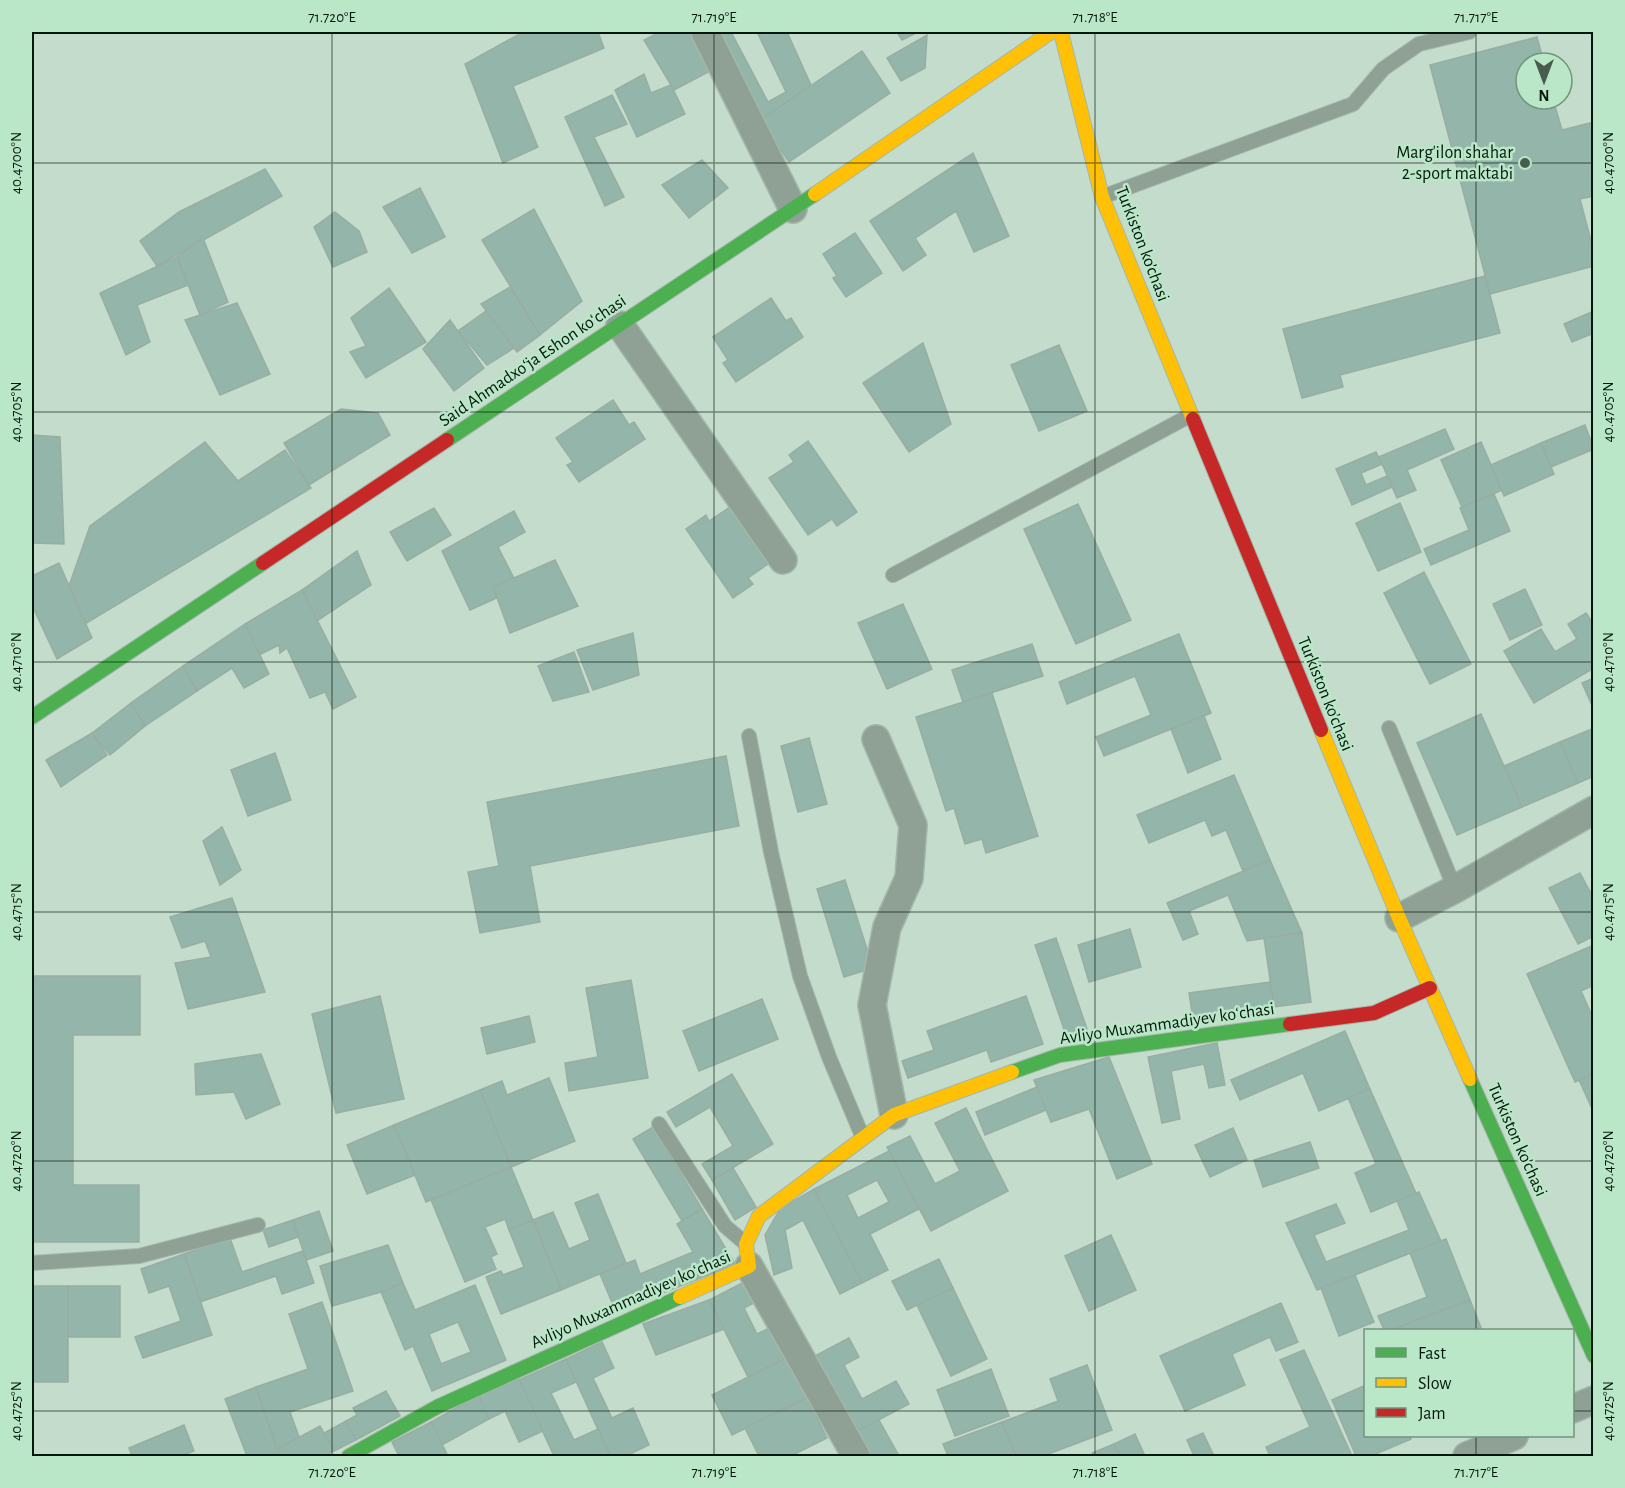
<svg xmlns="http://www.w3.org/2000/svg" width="1625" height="1488" viewBox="0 0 1625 1488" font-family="'Alegreya Sans',sans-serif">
<rect width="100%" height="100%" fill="#c4dccc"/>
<g fill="#94b5a9" stroke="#98ada3" stroke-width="1.5" fill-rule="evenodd">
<polygon points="523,32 598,32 604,48 513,86 538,147 503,163 465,64"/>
<polygon points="660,32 695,32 714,69 674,90 644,40"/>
<polygon points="714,32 731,32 768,102 786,92 757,32 787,32 811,85 760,120"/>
<polygon points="897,32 918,32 902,40"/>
<polygon points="927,35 925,68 901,81 887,58"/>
<polygon points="1537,37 1544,63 1526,63 1526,99 1553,99 1562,130 1594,122 1594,196 1580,199 1594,252 1594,266 1490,294 1430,65"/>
<polygon points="862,51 890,93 789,162 760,120"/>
<polygon points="644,74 651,93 671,85 685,114 637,137 615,90"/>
<polygon points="612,95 627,124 594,137 624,197 605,206 565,117"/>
<polygon points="973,153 1009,236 974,252 956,211 915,238 926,255 903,271 870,221"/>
<polygon points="702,160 728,188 689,218 662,185"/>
<polygon points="265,169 282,196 157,266 140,241 179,212"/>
<polygon points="420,188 445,237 412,253 383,207"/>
<polygon points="534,209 582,301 540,335 482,240"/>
<polygon points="335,212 359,231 367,252 333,267 314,227"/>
<polygon points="855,233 882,273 846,297 833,278 837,276 823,254"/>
<polygon points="203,238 228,302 200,315 177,257"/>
<polygon points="177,257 188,285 137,305 150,342 126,355 100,293"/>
<polygon points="1485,276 1500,333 1340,375 1343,387 1302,398 1283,329"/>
<polygon points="510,287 540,335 517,352 481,304"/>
<polygon points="389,288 426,342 366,378 350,352 366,346 351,318"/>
<polygon points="771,298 786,321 791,318 803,337 736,382 723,363 728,360 713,337"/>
<polygon points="237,303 270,374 220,395 185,320"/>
<polygon points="486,311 514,348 487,365 458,331"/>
<polygon points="1594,311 1594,333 1572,342 1564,324"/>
<polygon points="450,320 484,368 454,391 423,349"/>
<polygon points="923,343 951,424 909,452 863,383"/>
<polygon points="1059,345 1087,411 1039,431 1011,365"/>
<polygon points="613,400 629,425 634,422 645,439 579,482 567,465 573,462 556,438"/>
<polygon points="341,409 378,413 390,435 309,485 284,443"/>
<polygon points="1585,425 1594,449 1551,467 1541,443"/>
<polygon points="1445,429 1454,449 1407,470 1416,490 1397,498 1379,457"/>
<polygon points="32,435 60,437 64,544 32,543"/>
<polygon points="808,441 857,512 837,526 832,519 808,535 769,478 794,462 789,455"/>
<polygon points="205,442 238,481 285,450 311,488 85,624 69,586 90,526"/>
<polygon points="1481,442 1502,490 1462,507 1441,460"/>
<polygon points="1541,443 1554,474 1504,496 1491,465"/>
<polygon points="1376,452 1382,464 1361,473 1366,485 1387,476 1392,487 1352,505 1336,469"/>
<polygon points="1494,494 1510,531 1431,565 1424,549 1469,530 1460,508"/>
<polygon points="1400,503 1421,552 1378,571 1356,523"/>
<polygon points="1078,504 1131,620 1076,644 1024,529"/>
<polygon points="730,507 768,564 748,578 753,584 733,598 686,529 706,515 709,521"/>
<polygon points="434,508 451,535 407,561 390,532"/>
<polygon points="514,511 525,532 498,547 519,588 470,610 442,551"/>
<polygon points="357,551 371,585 317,621 302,590"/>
<polygon points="555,560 578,606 510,633 493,587"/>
<polygon points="59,563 92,638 57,659 32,605 32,576"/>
<polygon points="1424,572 1471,664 1430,684 1384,593"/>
<polygon points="1525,589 1542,625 1510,640 1493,604"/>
<polygon points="302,590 356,697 333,709 325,692 310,698 287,648 280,653 279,645 259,655 245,624"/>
<polygon points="903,604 932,669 887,689 858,623"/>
<polygon points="1586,613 1594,625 1594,668 1534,703 1504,651 1541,629 1555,652 1577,639 1568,624"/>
<polygon points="245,624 269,674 244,688 232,668 197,691 183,666"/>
<polygon points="633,633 639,675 593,690 577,650"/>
<polygon points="1179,634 1211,713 1104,756 1096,737 1151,715 1135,676 1067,704 1059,682"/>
<polygon points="1032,644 1043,676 963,702 952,670"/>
<polygon points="574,652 589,692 553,701 538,666"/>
<polygon points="183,666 197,691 145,726 131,703"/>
<polygon points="1594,678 1594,710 1582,683"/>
<polygon points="992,693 1038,836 986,853 982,839 965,844 954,808 946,811 916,717"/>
<polygon points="131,703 145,726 110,755 92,733"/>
<polygon points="1481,714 1522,807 1457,835 1417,743"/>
<polygon points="1204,716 1221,759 1188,773 1171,729"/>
<polygon points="1594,728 1594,776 1578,783 1560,742"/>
<polygon points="92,733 107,755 61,787 46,760"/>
<polygon points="809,738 827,804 798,812 781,746"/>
<polygon points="1560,742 1578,783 1522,807 1504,766"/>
<polygon points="275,753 291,800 248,816 231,770"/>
<polygon points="726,756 739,826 530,866 540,922 480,933 468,872 499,866 487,802"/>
<polygon points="1234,775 1270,860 1243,871 1226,830 1212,836 1205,820 1149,843 1137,815"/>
<polygon points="222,827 241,870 220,885 203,841"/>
<polygon points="1270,860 1302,933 1247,941 1228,895 1189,911 1198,934 1183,940 1167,903"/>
<polygon points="1580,873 1594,899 1594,936 1578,944 1549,888"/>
<polygon points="845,880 873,968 844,977 817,889"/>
<polygon points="232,898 265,992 188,1009 175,963 211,957 205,941 182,948 170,917"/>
<polygon points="1130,929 1141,967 1089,982 1078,945"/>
<polygon points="1302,933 1311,1002 1274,1007 1264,938"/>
<polygon points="1056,938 1088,1032 1067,1038 1035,945"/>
<polygon points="1594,945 1594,985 1581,991 1594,1020 1594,1074 1575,1082 1527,974"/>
<polygon points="32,976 140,976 140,1035 73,1035 73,1185 139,1185 139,1242 32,1242"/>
<polygon points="631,980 648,1078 569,1091 565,1063 598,1057 586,988"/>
<polygon points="1270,982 1274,1007 1193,1019 1189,993"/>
<polygon points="380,996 404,1099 336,1113 312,1014"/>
<polygon points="1026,996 1043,1044 991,1062 987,1050 908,1078 902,1061 934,1050 927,1031"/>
<polygon points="762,999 778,1039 699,1071 683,1031"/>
<polygon points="529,1016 535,1042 487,1054 481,1028"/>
<polygon points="1345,1031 1370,1089 1319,1111 1303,1073 1240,1100 1231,1080"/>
<polygon points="1217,1043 1225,1085 1209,1088 1204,1064 1171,1071 1180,1119 1162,1123 1148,1057"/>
<polygon points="261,1054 280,1104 246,1119 234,1092 196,1095 195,1064"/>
<polygon points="1109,1057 1152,1164 1117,1179 1089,1109 1051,1122 1034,1080"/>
<polygon points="732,1074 773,1144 712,1180 702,1164 733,1146 710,1107 676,1127 667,1112"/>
<polygon points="1594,1074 1594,1113 1579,1080"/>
<polygon points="549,1078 575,1141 511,1167 480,1090 502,1081 507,1095"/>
<polygon points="1037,1087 1046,1110 985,1135 976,1112"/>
<polygon points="1370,1089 1416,1193 1371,1212 1355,1173 1376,1164 1348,1098"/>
<polygon points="480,1090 511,1167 426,1202 394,1125"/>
<polygon points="966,1108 1008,1191 931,1231 887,1147 910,1136 935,1184 960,1171 935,1123"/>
<polygon points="394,1125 415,1175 367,1194 347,1145"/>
<polygon points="653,1127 702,1209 682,1221 633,1139"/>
<polygon points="1233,1128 1247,1160 1210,1177 1195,1145"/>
<polygon points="1310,1142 1319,1168 1263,1187 1254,1160"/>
<path d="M889,1151L919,1209L870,1234L888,1270L862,1283L814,1189ZM877,1180L889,1202L858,1218L847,1195Z"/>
<polygon points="511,1167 533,1220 509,1230 505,1219 485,1227 497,1254 491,1257 496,1269 465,1282 431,1200"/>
<polygon points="733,1168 756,1207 735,1220 712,1180"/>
<polygon points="814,1189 862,1283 840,1294 803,1220 785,1230 792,1268 774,1275 765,1235 780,1209"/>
<polygon points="1419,1192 1441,1241 1317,1290 1286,1223 1336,1204 1345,1223 1314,1235 1326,1262 1409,1230 1397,1201"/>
<polygon points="598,1194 626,1263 561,1290 533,1220 553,1212 569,1249 590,1240 575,1203"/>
<polygon points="702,1209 735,1264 616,1312 600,1274 635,1260 640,1274 693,1252 677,1224"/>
<polygon points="319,1211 333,1251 306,1260 293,1220"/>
<polygon points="293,1220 298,1237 269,1247 263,1230"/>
<polygon points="533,1220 561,1290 501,1314 486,1277 501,1271 503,1275 524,1267 509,1230"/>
<polygon points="1111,1235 1136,1290 1089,1311 1065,1256"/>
<polygon points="230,1238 242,1272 303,1251 314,1283 282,1294 276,1276 200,1302 184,1254"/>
<polygon points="1446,1239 1470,1300 1391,1330 1384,1330 1378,1316 1427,1297 1410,1253"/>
<polygon points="388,1245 403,1283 381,1292 332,1306 320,1266"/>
<polygon points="184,1254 212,1335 143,1358 135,1337 181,1321 169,1286 149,1293 141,1269"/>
<polygon points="939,1259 953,1288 907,1310 892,1281"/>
<polygon points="1355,1275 1374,1322 1339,1336 1321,1288"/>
<polygon points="748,1280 758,1301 744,1308 757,1334 771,1327 786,1358 748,1377 709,1300"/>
<path d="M403,1283L415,1310L475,1285L506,1360L432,1391L413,1346L405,1350L381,1292ZM458,1322L471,1352L441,1364L429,1334Z"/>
<rect x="32" y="1286" width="36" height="96"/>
<rect x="68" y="1286" width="52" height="51"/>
<polygon points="953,1288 987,1359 951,1376 917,1305"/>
<polygon points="709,1300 724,1329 656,1355 643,1324"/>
<polygon points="1470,1300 1482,1330 1391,1330"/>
<polygon points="322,1302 353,1391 290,1412 299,1437 277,1449 256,1387 308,1369 289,1314"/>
<polygon points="1281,1303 1298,1342 1276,1351 1270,1337 1232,1354 1245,1385 1185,1411 1160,1356"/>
<polygon points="849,1338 859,1357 844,1365 862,1399 896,1381 909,1404 850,1435 809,1359"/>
<polygon points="602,1342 614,1368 593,1378 612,1418 633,1408 649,1445 626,1456 610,1456 566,1359"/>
<polygon points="1304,1350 1352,1456 1270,1456 1266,1447 1310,1427 1280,1360"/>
<polygon points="786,1358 807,1398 732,1435 712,1395"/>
<polygon points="566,1359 576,1382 551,1393 574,1440 598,1429 610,1456 554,1456 519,1380"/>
<polygon points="1087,1365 1112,1430 1043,1456 1016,1456 1002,1422 1058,1401 1050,1379"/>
<polygon points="991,1369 1009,1416 955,1436 937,1390"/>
<polygon points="518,1377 543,1431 519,1442 505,1411 489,1419 478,1395"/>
<polygon points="1366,1385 1366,1436 1410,1436 1411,1439 1371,1456 1356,1456 1332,1400"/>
<polygon points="256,1387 277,1449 281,1456 247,1456 225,1399"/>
<polygon points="386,1391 400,1416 356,1440 346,1421 357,1415 353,1408"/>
<polygon points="478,1395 489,1419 442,1445 431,1422"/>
<polygon points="807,1398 827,1438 791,1456 759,1456 745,1428"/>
<polygon points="879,1420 899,1456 862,1456 850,1435"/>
<polygon points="346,1421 356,1440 334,1451 324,1433"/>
<polygon points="431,1422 448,1456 399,1456 392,1442"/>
<polygon points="1002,1422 1016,1456 948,1456 943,1444"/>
<polygon points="184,1425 194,1451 181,1456 132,1456 129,1448"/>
<polygon points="320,1426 334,1451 324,1456 281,1456 277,1449"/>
<polygon points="1203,1433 1214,1456 1194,1456 1187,1440"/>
<polygon points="1135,1434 1145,1456 1120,1456 1114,1444"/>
<polygon points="1114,1444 1120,1456 1094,1456 1092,1453"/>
</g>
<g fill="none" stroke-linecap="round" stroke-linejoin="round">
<g stroke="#a3b7aa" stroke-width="16">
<g id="lane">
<polyline points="1102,197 1353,104 1383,69 1419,44 1469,32"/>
<polyline points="893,575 1191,415"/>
<polyline points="1389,728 1455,889"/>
<polyline points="749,736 771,852 800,976 829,1057 863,1138"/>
<polyline points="659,1124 725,1226 746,1244"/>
<polyline points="32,1263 139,1256 258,1225"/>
</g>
</g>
<g stroke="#a3b7aa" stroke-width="30">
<g id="street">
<polyline points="705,32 793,209"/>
<polyline points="620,325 783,560"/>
<polyline points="876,739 913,825 909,878 887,927 872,1005 894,1115"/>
<polyline points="1399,918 1455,889 1594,810"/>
<polyline points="749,1266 856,1456"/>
<polyline points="1572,1409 1594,1400"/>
<polyline points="1467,1456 1514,1436"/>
</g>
</g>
<g stroke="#a3b7aa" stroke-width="16">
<g id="fast">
<polyline points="447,440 815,194"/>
<polyline points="32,717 263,563"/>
<polyline points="1012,1072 1060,1055 1290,1024"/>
<polyline points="1470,1079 1594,1356"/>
<polyline points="349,1456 437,1407 680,1297"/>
</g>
</g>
<g stroke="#a3b7aa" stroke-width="16">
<g id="slow">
<polyline points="1061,32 1102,197 1193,419"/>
<polyline points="815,194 1051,32"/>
<polyline points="1321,730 1399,918 1470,1079"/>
<polyline points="680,1297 749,1266 746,1244 759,1216 894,1115 1012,1072"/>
</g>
</g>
<g stroke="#a3b7aa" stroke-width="16">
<g id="jam">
<polyline points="1193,419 1321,730"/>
<polyline points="263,563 447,440"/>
<polyline points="1290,1024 1374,1013 1430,988"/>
</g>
</g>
<use href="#lane" stroke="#8fa095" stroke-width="14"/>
<use href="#street" stroke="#8fa095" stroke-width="27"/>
<use href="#fast" stroke="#4caf50" stroke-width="14"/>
<use href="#slow" stroke="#ffc107" stroke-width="14"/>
<use href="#jam" stroke="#c62828" stroke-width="14"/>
</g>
<path fill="none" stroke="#06180d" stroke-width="1.5" stroke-opacity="0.45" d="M332,32V1456M714,32V1456M1095,32V1456M1476,32V1330M32,163H1594M32,412H1594M32,662H1594M32,912H1594M32,1161H1594M32,1411H1366M1572,1411H1594M1476,1436V1456"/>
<circle fill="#485d50" stroke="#b9e7c8" stroke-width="2" cx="1525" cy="163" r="6"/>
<g text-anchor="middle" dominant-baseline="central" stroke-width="5" stroke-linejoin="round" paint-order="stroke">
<g font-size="18" fill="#06180d" stroke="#b9e7c8" text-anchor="end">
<text x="1513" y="153">Marg'ilon shahar<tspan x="1513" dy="21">2-sport maktabi</tspan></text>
</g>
<g font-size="18" fill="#06180d" stroke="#b9e7c8">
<text transform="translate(1142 244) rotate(69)">Turkiston ko’chasi</text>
<text transform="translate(533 361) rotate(-34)">Said Ahmadxoʻja Eshon koʻchasi</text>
<text transform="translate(1325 694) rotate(68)">Turkiston ko’chasi</text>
<text transform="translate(1167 1024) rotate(-8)">Avliyo Muxammadiyev koʻchasi</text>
<text transform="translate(1517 1140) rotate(66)">Turkiston ko’chasi</text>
<text transform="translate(631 1300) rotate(-24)">Avliyo Muxammadiyev koʻchasi</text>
</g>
</g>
<rect width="1625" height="1488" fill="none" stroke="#b9e7c8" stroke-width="66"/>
<rect x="1364" y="1329" width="210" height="108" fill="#b9e7c8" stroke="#71947d" stroke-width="1.5"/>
<rect x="1376" y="1348" width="30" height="9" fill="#4caf50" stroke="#71947d" stroke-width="1.5"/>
<text x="1418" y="1359" font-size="18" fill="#06180d">Fast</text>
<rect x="1376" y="1378" width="30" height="9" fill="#ffc107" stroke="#71947d" stroke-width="1.5"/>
<text x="1418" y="1389" font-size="18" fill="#06180d">Slow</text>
<rect x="1376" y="1408" width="30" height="9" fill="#c62828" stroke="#71947d" stroke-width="1.5"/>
<text x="1418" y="1419" font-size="18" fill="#06180d">Jam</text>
<g transform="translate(1544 81) rotate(180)"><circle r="28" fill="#b9e7c8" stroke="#71947d" stroke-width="1.5"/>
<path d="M0-4.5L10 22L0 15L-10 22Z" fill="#485d50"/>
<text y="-9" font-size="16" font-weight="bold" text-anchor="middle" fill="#06180d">N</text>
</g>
<rect x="33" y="33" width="1559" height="1422" fill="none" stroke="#06180d" stroke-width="2"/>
<g font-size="15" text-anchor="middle" fill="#06180d">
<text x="332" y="22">71.720°E</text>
<text x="714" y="22">71.719°E</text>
<text x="1095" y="22">71.718°E</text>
<text x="1476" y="22">71.717°E</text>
<text transform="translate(1608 163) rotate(-90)" y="5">40.4700°N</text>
<text transform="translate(16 163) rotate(-90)" y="5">40.4700°N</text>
<text transform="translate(1608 412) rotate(-90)" y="5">40.4705°N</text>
<text transform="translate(16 412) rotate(-90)" y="5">40.4705°N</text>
<text transform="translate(1608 662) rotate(-90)" y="5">40.4710°N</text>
<text transform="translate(16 662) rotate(-90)" y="5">40.4710°N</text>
<text transform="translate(1608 912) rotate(-90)" y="5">40.4715°N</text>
<text transform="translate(16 912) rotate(-90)" y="5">40.4715°N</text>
<text transform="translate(1608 1161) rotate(-90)" y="5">40.4720°N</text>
<text transform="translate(16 1161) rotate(-90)" y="5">40.4720°N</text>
<text transform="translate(1608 1411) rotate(-90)" y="5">40.4725°N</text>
<text transform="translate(16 1411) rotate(-90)" y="5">40.4725°N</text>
<text x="332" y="1477">71.720°E</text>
<text x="714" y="1477">71.719°E</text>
<text x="1095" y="1477">71.718°E</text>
<text x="1476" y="1477">71.717°E</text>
</g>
</svg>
